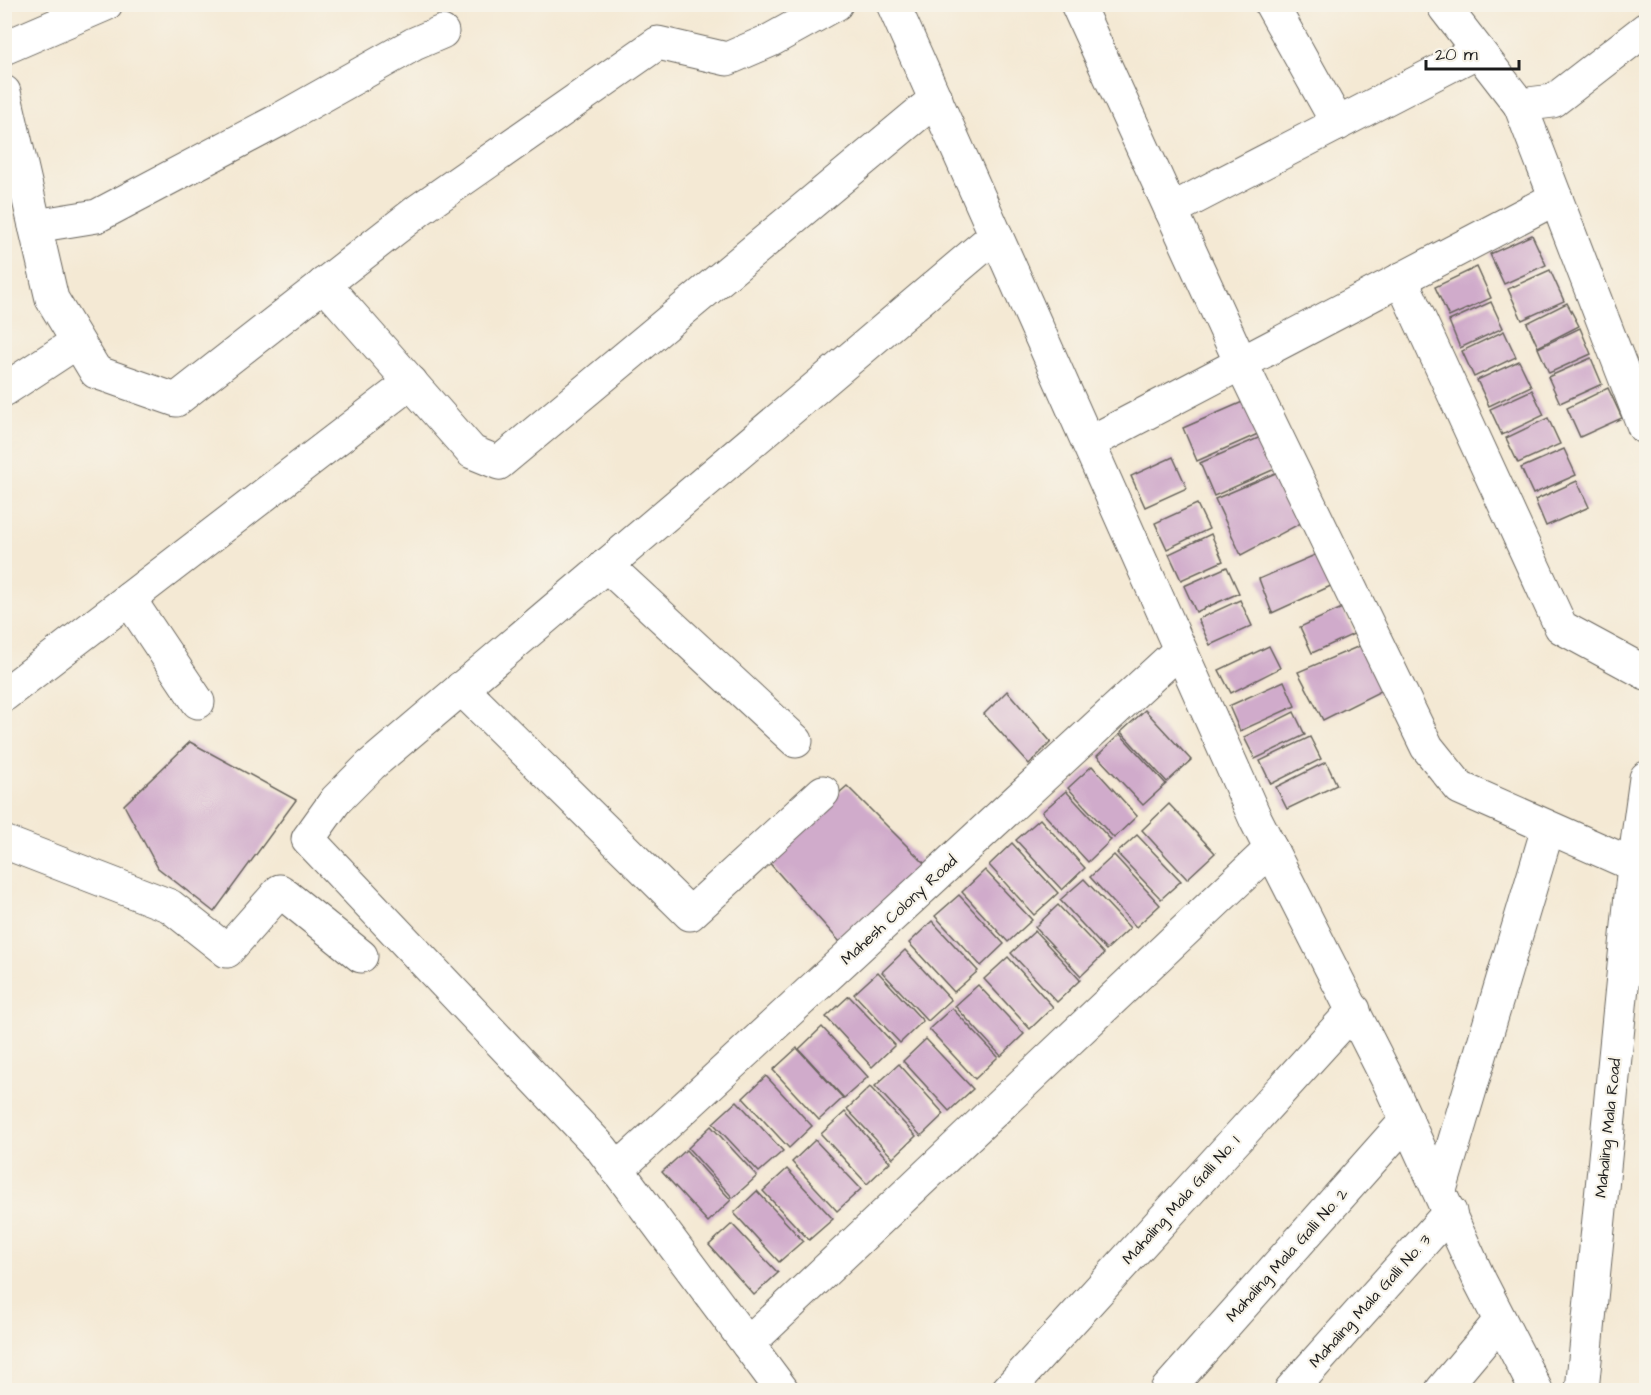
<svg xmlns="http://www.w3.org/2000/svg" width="1651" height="1395" viewBox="0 0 1651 1395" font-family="'Architects Daughter',sans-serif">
<rect width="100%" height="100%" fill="#f7f3e8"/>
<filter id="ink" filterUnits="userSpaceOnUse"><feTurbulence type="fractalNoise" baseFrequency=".0167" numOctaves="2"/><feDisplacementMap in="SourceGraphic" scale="12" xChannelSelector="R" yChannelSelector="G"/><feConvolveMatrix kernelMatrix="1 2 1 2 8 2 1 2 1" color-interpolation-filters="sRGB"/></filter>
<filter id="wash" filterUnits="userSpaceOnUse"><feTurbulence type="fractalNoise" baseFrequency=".008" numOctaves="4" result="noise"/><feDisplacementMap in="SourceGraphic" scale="24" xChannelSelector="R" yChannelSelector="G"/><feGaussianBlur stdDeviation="1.35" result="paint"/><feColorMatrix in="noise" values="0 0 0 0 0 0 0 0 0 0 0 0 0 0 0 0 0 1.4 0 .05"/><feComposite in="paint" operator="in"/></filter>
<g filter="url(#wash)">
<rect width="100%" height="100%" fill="#f4e9d4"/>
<g id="blocks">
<g fill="#d0abcb">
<polygon points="1532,235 1546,265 1504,284 1490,254"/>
<polygon points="1477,267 1491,298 1449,317 1435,287"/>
<polygon points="1550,270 1564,301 1522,320 1508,289"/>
<polygon points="1491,302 1503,328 1460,348 1449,321"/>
<polygon points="1567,303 1579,326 1538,347 1527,323"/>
<polygon points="1580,328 1591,354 1549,373 1538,348"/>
<polygon points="1504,331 1516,357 1474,377 1462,351"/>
<polygon points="1591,358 1602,384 1560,403 1548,377"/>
<polygon points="1519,361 1531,386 1489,406 1477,380"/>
<polygon points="1608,388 1622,418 1580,437 1567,408"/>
<polygon points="1532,390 1544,415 1502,435 1490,409"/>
<polygon points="1247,400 1260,433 1197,461 1183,428"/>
<polygon points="1548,418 1560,444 1518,463 1506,438"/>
<polygon points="1263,436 1277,468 1214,496 1200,463"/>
<polygon points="1564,449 1576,475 1533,494 1521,468"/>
<polygon points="1173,457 1187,488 1145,507 1131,476"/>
<polygon points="1278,472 1301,523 1241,555 1215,499"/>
<polygon points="1577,481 1589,507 1546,526 1535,500"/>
<polygon points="1197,504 1209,529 1167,549 1155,523"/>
<polygon points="1211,534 1223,561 1181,580 1169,554"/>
<polygon points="1322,552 1335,584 1272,613 1259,579"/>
<polygon points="1227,567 1239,593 1196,612 1184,586"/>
<polygon points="1240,600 1252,626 1210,645 1198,619"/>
<polygon points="1342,608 1354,634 1312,653 1300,627"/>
<polygon points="1362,645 1383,690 1323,720 1298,672"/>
<polygon points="1269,646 1280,668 1231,693 1219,670"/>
<polygon points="1284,681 1295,706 1240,731 1229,706"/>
<polygon points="1007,691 1051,742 1029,764 984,714"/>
<polygon points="1145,710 1191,760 1167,782 1121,732"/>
<polygon points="1294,712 1305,735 1255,759 1244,737"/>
<polygon points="1120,734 1166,784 1143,805 1097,756"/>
<polygon points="1310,737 1321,759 1271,784 1260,761"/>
<polygon points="190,742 296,800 214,912 158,868 124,805"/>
<polygon points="1326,762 1337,785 1287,809 1276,787"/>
<polygon points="1092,766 1137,816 1114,838 1068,788"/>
<polygon points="847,786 925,864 840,942 765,858"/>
<polygon points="1066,791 1111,840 1088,862 1042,812"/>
<polygon points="1169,804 1215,853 1187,879 1142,830"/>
<polygon points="1040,819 1085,868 1062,890 1016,840"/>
<polygon points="1137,835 1181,881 1161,899 1117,853"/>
<polygon points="1012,843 1058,893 1034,915 989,865"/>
<polygon points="1114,855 1160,905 1136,927 1090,877"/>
<polygon points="985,870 1032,920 1008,942 962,892"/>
<polygon points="1084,879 1130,928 1106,950 1060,900"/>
<polygon points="959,895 1004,944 981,966 935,916"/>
<polygon points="1058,905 1104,954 1081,976 1035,927"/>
<polygon points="932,921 978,971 954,992 909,943"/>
<polygon points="1035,931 1080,980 1057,1002 1011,953"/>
<polygon points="905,950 951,1000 928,1021 882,972"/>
<polygon points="1008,957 1053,1007 1030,1029 984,979"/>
<polygon points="878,972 923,1021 900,1043 854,994"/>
<polygon points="978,985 1024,1034 1001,1056 955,1006"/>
<polygon points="849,996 895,1045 872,1067 826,1017"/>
<polygon points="952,1008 998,1057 975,1079 929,1029"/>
<polygon points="822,1027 868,1077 844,1098 799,1049"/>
<polygon points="926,1039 973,1089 949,1111 903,1061"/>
<polygon points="797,1048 843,1098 819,1120 773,1070"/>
<polygon points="899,1064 944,1114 921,1136 875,1086"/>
<polygon points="766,1076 812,1126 789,1148 743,1098"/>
<polygon points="870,1087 916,1136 893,1158 847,1109"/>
<polygon points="737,1101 783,1151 759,1172 713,1123"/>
<polygon points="845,1112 890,1162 867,1184 821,1134"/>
<polygon points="711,1126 757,1176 733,1198 688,1148"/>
<polygon points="815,1140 861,1189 837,1211 792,1162"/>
<polygon points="686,1150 731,1200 708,1222 662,1172"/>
<polygon points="787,1169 833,1219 809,1240 763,1191"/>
<polygon points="757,1191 803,1241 779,1262 734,1213"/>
<polygon points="732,1224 778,1273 754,1295 709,1245"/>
</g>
</g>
</g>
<g filter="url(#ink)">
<use href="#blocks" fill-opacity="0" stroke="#68645c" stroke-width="1.5"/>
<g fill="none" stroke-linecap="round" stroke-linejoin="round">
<g stroke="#68645c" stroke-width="35">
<g id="minor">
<polyline points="893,4 1256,820 1388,1080 1480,1281 1536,1390"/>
<polyline points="1077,4 1241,363 1427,747 1460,788 1634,865 1646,873"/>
<polyline points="1271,4 1338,124"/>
<polyline points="1445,4 1445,8 1520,105 1553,101 1646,29"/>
<polyline points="4,48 106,4"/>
<polyline points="4,92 52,299 96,372 176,400 419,210 658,43 727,59 771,40 836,4"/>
<polyline points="1520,105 1644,427 1646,428"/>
<polyline points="1171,210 1478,51"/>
<polyline points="35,226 97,216 279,120 414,44 442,32"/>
<polyline points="1401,279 1561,627 1646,673"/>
<polyline points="324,284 472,452 499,463 936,99"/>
<polyline points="4,390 77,342"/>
<polyline points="1089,443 1556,198"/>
<polyline points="606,565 796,741"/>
<polyline points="129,599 198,702"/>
<polyline points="461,688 690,914 823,792"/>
<polyline points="4,695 411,382"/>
<polyline points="4,842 170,906 227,951 280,891 361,956"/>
<polyline points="617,1170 1180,650"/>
<polyline points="1440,1190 1548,828"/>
<polyline points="748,1344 1271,849"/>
<polyline points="782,1390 602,1149 308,839 336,800 371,765 996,235"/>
<polyline points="1008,1390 1354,1010"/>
<polyline points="1167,1390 1407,1120"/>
<polyline points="1291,1390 1450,1212"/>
<polyline points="1442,1390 1500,1321"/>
<polyline points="1582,1390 1634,865 1646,778"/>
</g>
</g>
<use href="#minor" stroke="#fff" stroke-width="33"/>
</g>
</g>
<g text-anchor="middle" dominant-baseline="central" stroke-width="4.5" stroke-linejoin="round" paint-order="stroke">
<g font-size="16" fill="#1c1c1c" stroke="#f7f3e8">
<text transform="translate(899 910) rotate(-43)">Mahesh Colony Road</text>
<text transform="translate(1608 1128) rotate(-84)">Mahaling Mala Road</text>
<text transform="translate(1181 1200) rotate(-48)">Mahaling Mala Galli No. 1</text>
<text transform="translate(1287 1255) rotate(-48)">Mahaling Mala Galli No. 2</text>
<text transform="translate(1370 1301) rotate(-48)">Mahaling Mala Galli No. 3</text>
</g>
</g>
<rect width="1651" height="1395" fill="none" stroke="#f7f3e8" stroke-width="24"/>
<path d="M1426 60v9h93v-9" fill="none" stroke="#1c1c1c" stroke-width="3"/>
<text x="1435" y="60" font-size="18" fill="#1c1c1c" stroke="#f7f3e8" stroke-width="4.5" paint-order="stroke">20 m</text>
</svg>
